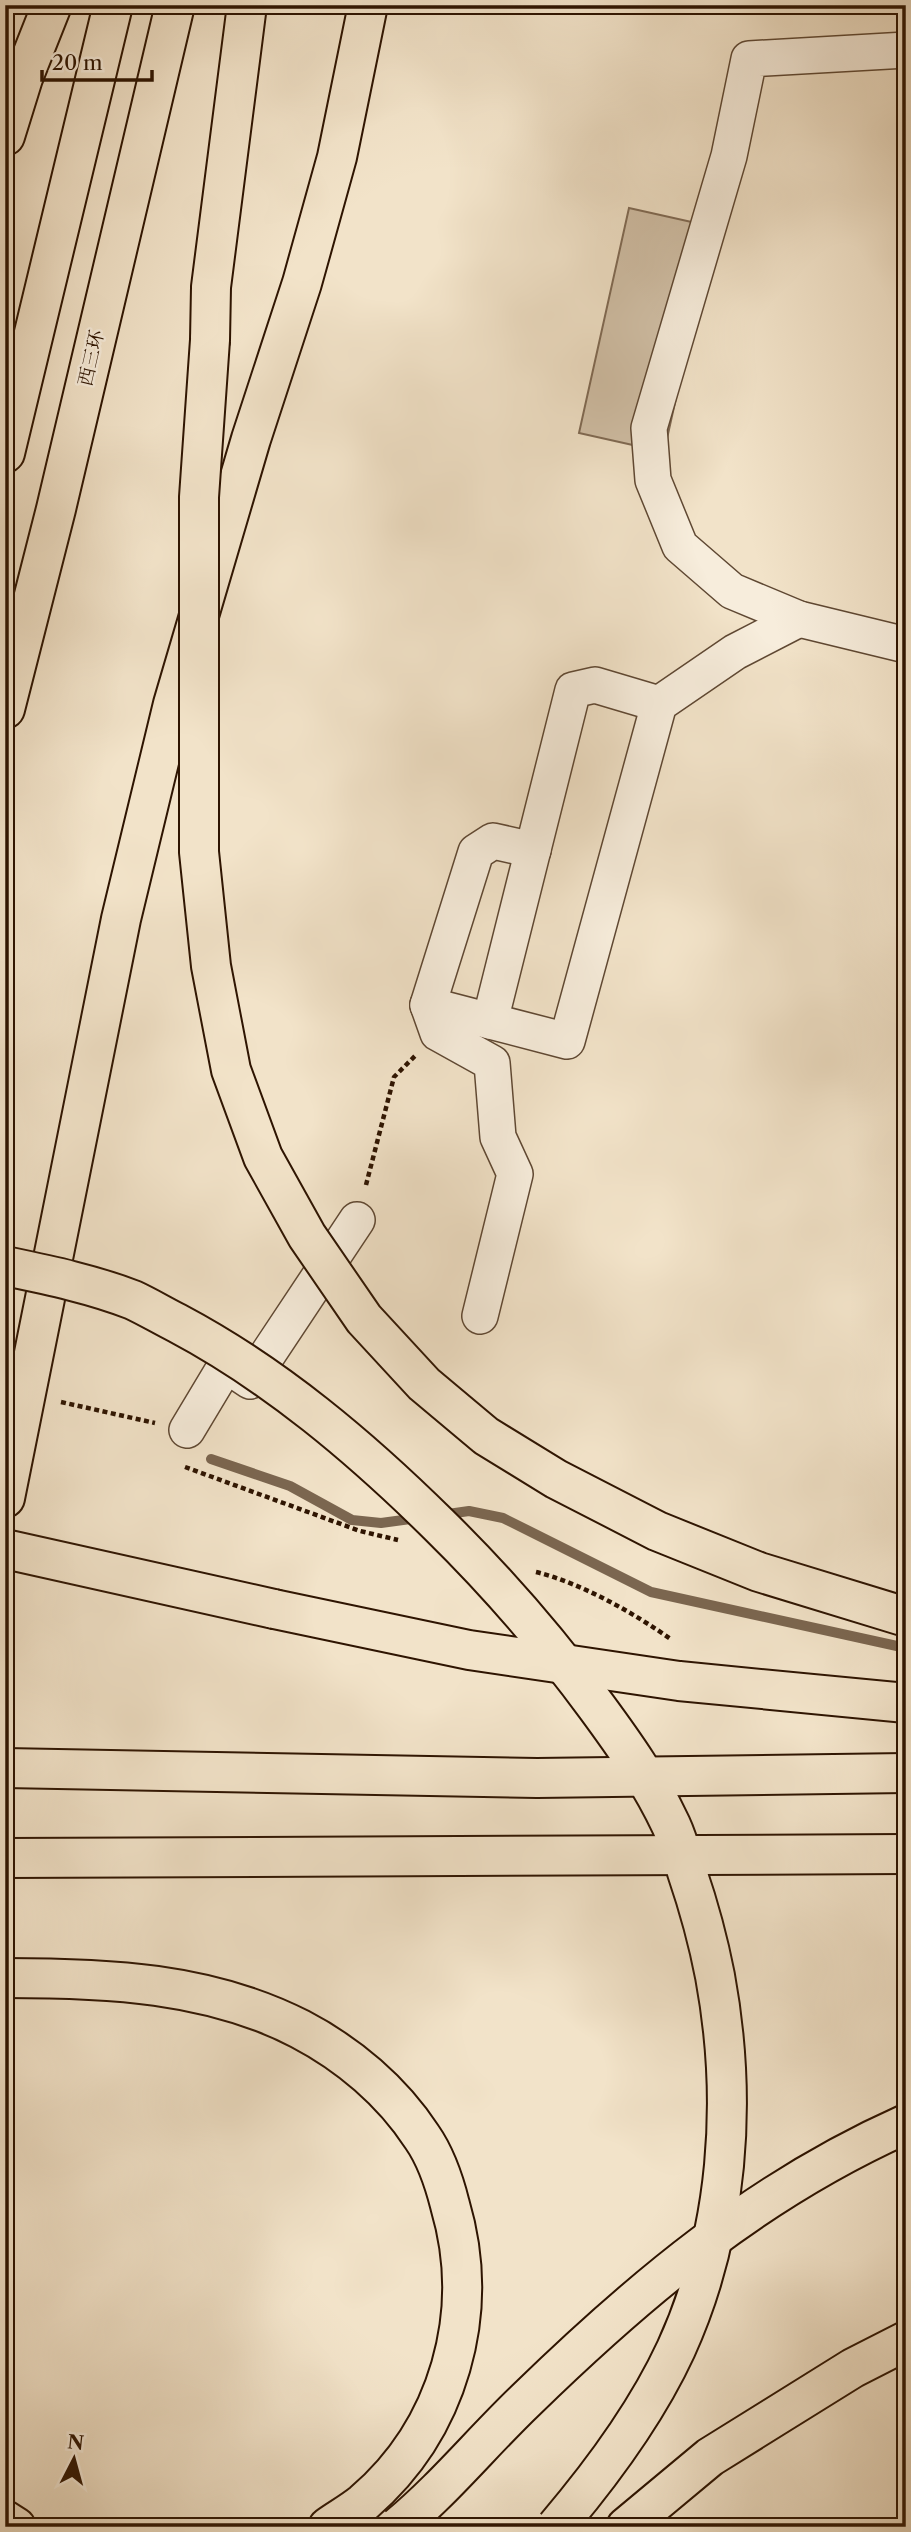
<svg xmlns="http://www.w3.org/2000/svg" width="911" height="2532" viewBox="0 0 911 2532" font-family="'Libre Caslon Text','Noto Serif SC',serif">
<rect width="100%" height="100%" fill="#f2e3c9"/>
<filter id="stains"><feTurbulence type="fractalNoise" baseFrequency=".00286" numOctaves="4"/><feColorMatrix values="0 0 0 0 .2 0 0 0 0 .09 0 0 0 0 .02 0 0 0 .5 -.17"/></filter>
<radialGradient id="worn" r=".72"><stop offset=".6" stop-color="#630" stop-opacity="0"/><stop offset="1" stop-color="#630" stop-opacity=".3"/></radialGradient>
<polygon fill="#d1c0a7" stroke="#806a54" stroke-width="2" points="629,208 714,227 664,452 579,433"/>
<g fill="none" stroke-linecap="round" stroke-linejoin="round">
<g stroke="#7b6650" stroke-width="10">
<polyline points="211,1459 290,1486 352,1520 381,1523 418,1518"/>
<polyline points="441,1515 469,1511 503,1518 651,1592 906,1648"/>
</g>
</g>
<polygon fill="#948069" stroke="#2e1401" stroke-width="2" points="906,236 906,310 899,237"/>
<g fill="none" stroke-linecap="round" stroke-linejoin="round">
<g stroke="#5f4833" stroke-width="38">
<g id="minor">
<polyline points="906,50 749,59 729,156 649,428 653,480 680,546 732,591 799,619 906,645"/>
<polyline points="428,1005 567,1041 659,704 735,652 799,619"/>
<polyline points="490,1021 573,690 595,685 659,704"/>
<polyline points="480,1316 515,1174 498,1137 492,1063 438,1033 428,1005 476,852 493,841 533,850"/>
<polyline points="187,1430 226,1365 250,1381 357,1220"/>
</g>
</g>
<g stroke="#2e1401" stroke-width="42">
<polyline id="major" points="5,1498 121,919 173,704 251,439 302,283 337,157 368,5"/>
</g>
<g stroke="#2e1401" stroke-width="42">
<g id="highway">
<polyline points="5,136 23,78 52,5"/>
<polyline points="210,340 211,287 247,5"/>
<polyline points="5,453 113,5"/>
<polyline points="5,709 56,509 175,5"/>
<polyline points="5,1549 274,1609"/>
<path d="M5,1978C106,1978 209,1982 300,2029C348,2054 392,2091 422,2137C436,2157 444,2181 450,2205C482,2313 449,2429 363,2503C352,2512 339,2519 328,2527"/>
<polyline points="5,2520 16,2527"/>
<polyline points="626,2527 710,2457 853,2368 906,2341"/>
</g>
</g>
<g stroke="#2e1401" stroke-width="4.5" stroke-dasharray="5 3.5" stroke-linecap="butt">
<polyline points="366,1185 394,1077 415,1056"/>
<polyline points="61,1402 155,1423"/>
<polyline points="185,1467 360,1531 398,1540"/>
<path d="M536,1572C581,1583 634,1613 672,1640"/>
</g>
<use href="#minor" stroke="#f7eddc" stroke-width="35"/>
<use href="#major" stroke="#f2e3c9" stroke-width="38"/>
<use href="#highway" stroke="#f2e3c9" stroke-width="38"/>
<g stroke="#2e1401" stroke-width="42" stroke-linecap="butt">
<g id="highway-bridge">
<polyline points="210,340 199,497 199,852 211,966 231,1070 263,1157 307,1236 364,1319 424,1384 486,1436 556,1479 657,1531 759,1572 906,1617"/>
<path d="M5,1266C48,1275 92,1284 133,1300C148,1307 163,1316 177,1323C275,1375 361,1448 439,1525C496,1581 549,1642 596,1706C624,1744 651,1782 671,1825C678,1840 682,1856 687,1872C699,1907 708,1940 715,1976C738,2100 729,2233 676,2349C646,2414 602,2473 556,2527"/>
<polyline points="274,1609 469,1650 679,1681 906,1703"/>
<polyline points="5,1768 537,1778 906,1773"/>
<polyline points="5,1858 906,1854"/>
<path d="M398,2527C444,2489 483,2441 526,2400C641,2288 758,2190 906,2124"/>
</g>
</g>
<use href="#highway-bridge" stroke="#f2e3c9" stroke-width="38"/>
</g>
<g text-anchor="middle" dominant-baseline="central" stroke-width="5" stroke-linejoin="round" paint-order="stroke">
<g font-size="19" fill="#2e1401" stroke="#f7eddc">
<text transform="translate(91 358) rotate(-77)">西三环</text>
</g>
</g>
<rect width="911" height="2532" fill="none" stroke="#f2e3c9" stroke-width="28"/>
<rect x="7" y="7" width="897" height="2518" fill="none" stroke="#2e1401" stroke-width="3.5"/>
<rect x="14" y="14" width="883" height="2504" fill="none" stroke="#2e1401" stroke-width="2"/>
<g transform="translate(74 2459) rotate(6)" stroke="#f7eddc" stroke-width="5" paint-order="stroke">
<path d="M0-5L12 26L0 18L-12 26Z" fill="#2e1401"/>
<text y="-10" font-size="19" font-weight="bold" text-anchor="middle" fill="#2e1401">N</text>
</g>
<path d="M42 70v10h110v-10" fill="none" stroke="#2e1401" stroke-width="3.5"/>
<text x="52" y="70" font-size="21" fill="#2e1401" stroke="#f7eddc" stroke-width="5" paint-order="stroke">20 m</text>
<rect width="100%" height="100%" filter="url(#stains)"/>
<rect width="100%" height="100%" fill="url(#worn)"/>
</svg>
